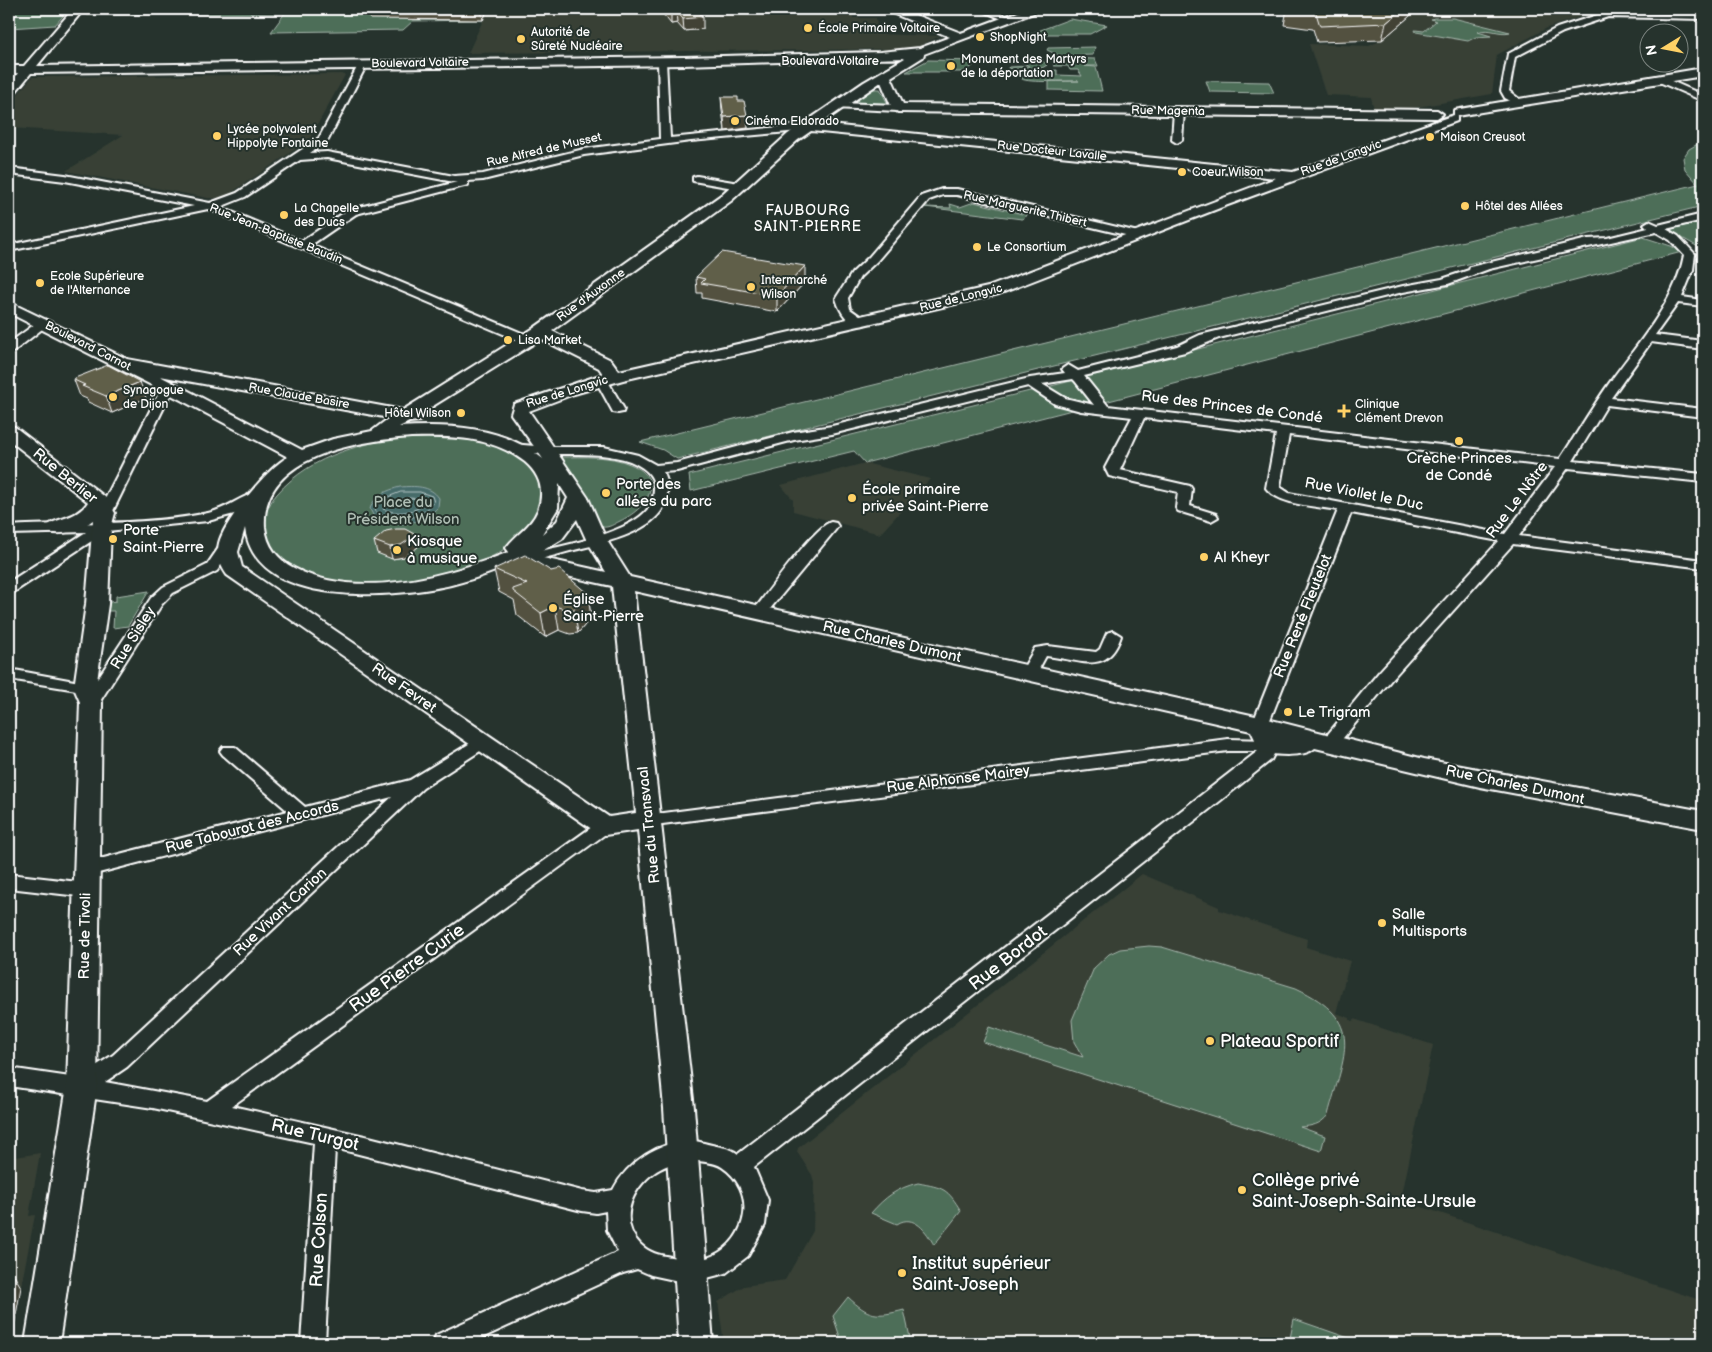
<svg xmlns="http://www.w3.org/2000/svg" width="1712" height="1352" viewBox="0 0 1712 1352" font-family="'Balsamiq Sans',sans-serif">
<rect width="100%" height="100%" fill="#26332d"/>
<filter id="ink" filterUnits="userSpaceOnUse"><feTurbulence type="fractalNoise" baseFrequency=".02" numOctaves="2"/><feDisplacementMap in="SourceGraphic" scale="10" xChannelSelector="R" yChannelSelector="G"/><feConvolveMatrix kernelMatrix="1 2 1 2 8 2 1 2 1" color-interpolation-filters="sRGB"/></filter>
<g filter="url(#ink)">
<g fill="#374036">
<polygon points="488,9 861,9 853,12 853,18 876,18 878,34 940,36 913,49 468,53"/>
<polygon points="1348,9 1590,9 1585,10 1580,17 1547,28 1497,55 1492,94 1401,110 1374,110 1371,97 1326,95 1309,44 1369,46 1380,41 1410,17"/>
<polygon points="341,74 345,75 309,140 228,195 219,198 208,198 66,171 123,135 9,128 9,105 32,77"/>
<polygon points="865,463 930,479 880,534 793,511 793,500 781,485"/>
<polygon points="1142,874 1219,907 1219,910 1307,939 1306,947 1350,961 1336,1013 1350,1018 1350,1020 1353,1021 1354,1019 1433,1045 1401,1200 1703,1301 1703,1343 724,1343 718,1302 744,1286 785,1280 813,1231 814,1183 812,1175 797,1152 798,1148"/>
<polygon points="40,1153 29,1216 35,1215 21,1287 9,1286 9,1154 16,1157"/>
</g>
<g fill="#4e6e59" stroke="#a6b6ac">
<polygon points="9,9 69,9 55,25 9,28"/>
<polygon points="92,9 488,9 483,20 413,21 403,30 271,32 285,13 87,15"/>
<path d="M1434,18H1453L1510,32C1499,35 1489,27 1478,32L1491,36L1476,37L1468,41L1416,32L1415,30L1424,31L1436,21L1431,19Z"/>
<polygon points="1070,19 1107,25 1090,34 1030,34"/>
<polygon points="1095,47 1093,55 1060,56 1047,50 1048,48"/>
<path d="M1061,58L1095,59L1098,66H1084L1096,67L1102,91L1049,90V81H1079C1068,81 1028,83 1022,79L1024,74L1029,72L1057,70V75L1082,76L1078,70H1070L1068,66H1054L1053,61Z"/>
<polygon points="1024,59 1042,60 1047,65 1042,68 1007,69 1009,67 1029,66 1022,62"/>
<polygon points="928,60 979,61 965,72 906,72"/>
<polygon points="1206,81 1269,82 1274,93 1210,92"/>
<polygon points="872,89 880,89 888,104 850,103"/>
<polygon points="1703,141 1703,206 677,459 663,450 640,442 1698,184 1685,169 1683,158 1689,149"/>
<polygon points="974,202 1022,214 1028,214 1022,219 925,207 951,208 950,204 960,207"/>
<polygon points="1703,221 1703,247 1700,248 1668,230"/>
<polygon points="1643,237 1671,246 1682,252 1101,403 1083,378"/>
<polygon points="1075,380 1089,399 1088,403 1067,400 1043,388"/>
<polygon points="1034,390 1072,410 865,463 854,451 691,491 689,475"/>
<path d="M417,436C456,437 523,437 540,481C547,500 539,515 527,529C481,584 349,603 289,564C277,556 267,547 265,532C263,518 268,504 277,494C312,454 367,441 417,436Z"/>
<path d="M561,457C584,457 609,455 630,464C668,480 646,509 620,521C614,524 609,528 602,527L560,460Z"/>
<polygon points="149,591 128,626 113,628 114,611 108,611 110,602 116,601 116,596"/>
<path d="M1149,946L1162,947L1296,988C1367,1021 1344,1054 1328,1115C1320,1125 1312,1126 1300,1127L1325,1136L1321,1151L983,1042L989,1027L1083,1057L1074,1042L1072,1020L1094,968L1109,954L1120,949Z"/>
<path d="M918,1183C944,1188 947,1188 961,1211L934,1245C927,1232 914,1213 897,1224L871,1213C885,1197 897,1188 918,1183Z"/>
<path d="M848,1297C869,1317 877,1317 904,1310L911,1342L845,1343L840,1337L833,1316Z"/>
<polygon points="1294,1319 1363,1343 1289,1343"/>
</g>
<path fill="#476c6b" stroke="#91a7a6" d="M400,487C414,486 430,485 439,498L438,507C424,524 393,530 374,517L370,509C374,495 388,490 400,487Z"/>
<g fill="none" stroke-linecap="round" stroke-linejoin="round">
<g stroke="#b5c4c4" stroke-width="1">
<path d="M401,492H420L432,496L434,502C420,521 395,524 376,512L375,507L383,499Z"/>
<path d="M409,498L423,499L426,503C413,513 398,515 383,509L390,502Z"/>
</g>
<g stroke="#fff" stroke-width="4">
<g id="street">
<polygon points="978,9 989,9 1014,19 1007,21"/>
<polygon points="1616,9 1627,9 1617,14 1703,15 1703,19 1608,17 1563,32 1515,57 1509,91 1523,102 1518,105 1505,98 1501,91 1508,54 1557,28"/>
<path d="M662,58L666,61L670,138L799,125L804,128L799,131L691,141L584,155L483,180L468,181V185L356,214L311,245L522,333L536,335L538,338L536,341L515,339L208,209L9,251V245L194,206L65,181L9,174V168L65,175L210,203L237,193L319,138L360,62L367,64L328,140L310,153L327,152L454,176L483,174L584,149L660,139L658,61ZM327,158L454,182H457L348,210L302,241L220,207L245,197L300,160Z"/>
<polygon points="1660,76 1703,95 1703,101 1657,81 1657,77"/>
<polygon points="837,103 898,105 903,108 898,111 834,108 832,106"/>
<polygon points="1179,108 1184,111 1182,140 1177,143 1172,140 1174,111"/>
<polygon points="697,176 739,183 744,186 739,189 693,181 693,177"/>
<path d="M957,189L1138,232L1143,235L1138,238L957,195H943L929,200L877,261L860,277L848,298L850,309L864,319V325C849,328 839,310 836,298L852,273L869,257L921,196L942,189Z"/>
<path d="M1703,214V220L1666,229L1678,236L1695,254L1693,270L1682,297L1703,300V306L1678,303L1655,335L1703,341V349L1651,342L1611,398L1703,409V417L1607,405L1573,461L1703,474V482L1568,468L1519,536L1703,560V568L1513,544L1391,680L1334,749H1322L1319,745L1379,672L1499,541L1351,513L1268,725L1266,729H1254L1252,725L1338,510C1317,506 1280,506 1266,488L1276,434L1144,418L1120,470L1190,486L1192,489L1190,506L1216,514L1218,517L1211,521L1178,511L1176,508L1178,492L1109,476L1105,468L1132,417L1081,411L1055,404L1028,386L832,434L794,440L677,471L663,472C668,480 668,486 667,494C665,532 599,544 570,551C551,556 533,562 514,565L507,561L509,558C544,549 626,537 648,509C653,502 654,495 654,487C654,473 641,466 630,461C592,448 551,459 512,450L510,447L512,444L546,447H604L638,455L656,465L677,463L793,432L832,426L1030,378L1065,373L1062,369L1068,365L1078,371L1177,346L1200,335L1403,286L1442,279L1469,270L1470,267L1588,239L1607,238L1648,228L1644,224L1649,221L1658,225ZM1656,232L1670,240L1684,255C1675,304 1636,345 1608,385C1591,409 1576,435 1560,459L1108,406L1084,376L1185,352L1219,338L1403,292L1448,284L1489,269ZM1073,379L1075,381L1094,405L1065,398L1042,384ZM1289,435L1555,467L1505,534L1289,493L1280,487Z"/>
<polygon points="42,319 46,320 46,326 13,352 9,353 9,343"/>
<polygon points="602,377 606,378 624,409 623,412 618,413 613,412 596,381"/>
<polygon points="168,383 174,387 112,513 110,516 100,516 98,513 162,387"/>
<path d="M257,492L264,496L262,499L238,513L208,521L107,531L14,592L9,593V582L86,532L9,534V526C74,522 143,526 208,513C227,509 241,496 257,492Z"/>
<path d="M831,522L836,523L838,526L836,529L765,615H755L752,612L755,609C768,592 815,526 831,522Z"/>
<polygon points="227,542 234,546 217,571 173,593 162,604 97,706 85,706 83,702 89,692 9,679 9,669 85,683 92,687 151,598 163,587 207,565 222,543"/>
<path d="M1113,631L1121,636C1107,677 1079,659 1046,656L1034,678H1022L1020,674L1035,648L1048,646L1096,652L1100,649L1107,633Z"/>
<path d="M482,736L488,738L491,742L488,746L423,788L127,1067L105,1082L207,1101L599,822L605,820L611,822L614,826L611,830L232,1106L369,1137L582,1191L596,1193L613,1190C627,1162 660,1140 693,1141C699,1141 706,1144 712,1145C721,1147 731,1148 738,1154L1258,751H1228L647,826L641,824L638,820L641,816L1228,739L1269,740L1275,742L1278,746L1271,760L1220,801L754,1167L768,1200L765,1225L748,1256L726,1273L688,1283L651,1275L637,1269L623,1273L471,1343H433L436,1335L618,1252L607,1230L606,1211L596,1213L582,1211L335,1148L325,1343H301L314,1143L153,1108L9,1086V1068L77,1078L113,1055L392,797L87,876L80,874L78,869L80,864L288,811L223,755L220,751L223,747H235L305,807L410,780ZM693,1160C702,1162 715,1162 722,1167C757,1190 749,1240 712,1256C699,1262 684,1260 671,1257C659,1255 649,1253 640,1244C616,1219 634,1183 660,1169C670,1163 682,1162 693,1160Z"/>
<polygon points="9,874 87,883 94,885 96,890 94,895 87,897 9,888"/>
</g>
</g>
<g stroke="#fff" stroke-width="4">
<g id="secondary">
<path d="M73,9H84L37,66L684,57L880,52L920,48L950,37L887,11L886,9H900L961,33L1026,9H1040L1039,11L924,54L923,57L891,77L903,104L1437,110L1443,114L1437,118L898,112L892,108L881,82L820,124L1293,172L1454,115V110L1703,68V76L1457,116V121L1225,206L999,294L623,380L574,394L529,411L588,498L606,539L630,577L1260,717L1424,759L1703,811V829L1480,787L1315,748C1304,758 1274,755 1261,752L1251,731L634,591L694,1108L713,1343H679L664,1108L638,830L605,835L596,832L227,575C220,565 216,555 219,543C224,522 268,467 288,457L181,400L9,313V302L127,359L403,410L534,328L721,195L788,134L864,82L905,58L684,65L31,73L13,95L9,96V85L18,73L9,74V66H24ZM811,131L1276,178L988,287L619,371L611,360L552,331L731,201L798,140ZM541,339L599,368L603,374L514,404L511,414L543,459C502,426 450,424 399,427L409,422L419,421L422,417L420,414ZM160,376L389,418L372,431L333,439L302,450ZM411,437C451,436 492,436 525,462C540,475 545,491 538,510C531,527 516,534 506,548L509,552C447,576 357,601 294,568C277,559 267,546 265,527C260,455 359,441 411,437ZM559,484L568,498L557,521L542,534L558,508ZM577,519L586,539L606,572L534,556L562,539ZM245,528C255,610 395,598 451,585C467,581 483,576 498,570C503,568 511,564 516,564C522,564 532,568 538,569C563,575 588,581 612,586L636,813L609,817L242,567L238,552Z"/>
<path d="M9,426L15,427L105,497L115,513L111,528L108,604L96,688L102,702L97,1086L59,1343H25L67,1086L80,702L74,688L86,604L93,520C81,529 64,536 49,532L46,528C53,517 76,521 88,502L9,440Z"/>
</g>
</g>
<use href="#street" fill="#26332d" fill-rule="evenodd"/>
<use href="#secondary" fill="#26332d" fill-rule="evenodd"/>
</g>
<g fill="#535140" stroke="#fff">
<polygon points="368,9 488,9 483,20 370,19"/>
<polygon points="659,9 700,9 703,29 684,31 677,23 671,24"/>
<polygon points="1287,9 1412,9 1410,16 1382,40 1317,42 1313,29 1284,25"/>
<polygon points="721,97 738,101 748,128 725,131 722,111"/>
<polygon points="696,277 805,282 777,312 702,298 702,293 697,293"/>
<polygon points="74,380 146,398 112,413 88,402 87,399 80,396"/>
<polygon points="374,541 418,547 404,557 392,559 377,553"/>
<polygon points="494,569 551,571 588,594 591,618 578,633 570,634 559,630 545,637 517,615 514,600 499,592"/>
</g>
<g fill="#434234" stroke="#fff">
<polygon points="481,9 488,9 483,20"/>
<polygon points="696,9 700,9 701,17 703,17 703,29 684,31 683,19"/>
<polygon points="1403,9 1412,9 1410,16 1382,40 1386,23"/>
<polygon points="671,11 676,11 677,23 671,24"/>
<polygon points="747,115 748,128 725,131 724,117"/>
<polygon points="805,266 805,282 777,312 777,296"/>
<polygon points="140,382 146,398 112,413 106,396"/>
<polygon points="416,535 418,547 404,557 392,559 390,547"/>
<polygon points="588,594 591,618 578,633 574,609"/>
<polygon points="555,606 559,630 545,637 541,613"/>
<polygon points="9,1267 21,1287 11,1343 9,1343"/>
</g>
<g fill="#605e4a" stroke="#fff">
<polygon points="668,9 696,9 703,17 683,19 676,11 671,11"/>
<polygon points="1287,9 1403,9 1386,23 1320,26 1316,13"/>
<polygon points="721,97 738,97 738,101 744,101 747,115 724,117"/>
<polygon points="722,252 805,266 777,296 701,283 705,279 696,277"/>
<polygon points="108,365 140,382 106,396 82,386 85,385 74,380 75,378"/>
<polygon points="396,529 405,529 416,535 401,545 390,547 374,541 386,531"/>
<polygon points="525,555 551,571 559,569 588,594 574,609 567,610 555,606 541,613 513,591 513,589 527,584 494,569"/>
</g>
</g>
<g fill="#ffd166" stroke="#26332d" stroke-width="2">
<circle cx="808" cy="28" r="5"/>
<circle cx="980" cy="37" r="5"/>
<circle cx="521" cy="39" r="5"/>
<circle cx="951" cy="66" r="5"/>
<circle cx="735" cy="121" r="5"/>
<circle cx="217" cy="136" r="5"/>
<circle cx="1430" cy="137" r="5"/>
<circle cx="1182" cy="172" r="5"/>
<circle cx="1465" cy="206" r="5"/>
<circle cx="284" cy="215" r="5"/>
<circle cx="977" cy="247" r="5"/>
<circle cx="40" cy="283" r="5"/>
<circle cx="751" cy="287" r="5"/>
<circle cx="508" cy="340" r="5"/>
<circle cx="113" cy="397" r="5"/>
<path d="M1341.5 403.5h5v5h5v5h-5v5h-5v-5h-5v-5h5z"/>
<circle cx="461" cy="413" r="5"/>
<circle cx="1459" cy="441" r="5"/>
<circle cx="606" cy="493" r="5"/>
<circle cx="852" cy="498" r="5"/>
<circle cx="113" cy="539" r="5"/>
<circle cx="397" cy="550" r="5"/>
<circle cx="1204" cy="557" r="5"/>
<circle cx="553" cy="608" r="5"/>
<circle cx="1288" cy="712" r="5"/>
<circle cx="1382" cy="923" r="5"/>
<circle cx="1210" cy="1041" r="5"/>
<circle cx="1242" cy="1190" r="5"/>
<circle cx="902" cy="1273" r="5"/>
</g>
<g text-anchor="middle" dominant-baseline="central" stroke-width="4" stroke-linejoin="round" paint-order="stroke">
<g font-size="12" fill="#fff" stroke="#26332d" text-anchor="start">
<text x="818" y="28">École Primaire Voltaire</text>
<text x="531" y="32">Autorité de<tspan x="531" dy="14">Sûreté Nucléaire</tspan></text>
<text x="990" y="37">ShopNight</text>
<text x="961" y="59">Monument des Martyrs<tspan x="961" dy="14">de la déportation</tspan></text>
<text x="745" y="121">Cinéma Eldorado</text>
<text x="227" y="129">Lycée polyvalent<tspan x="227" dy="14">Hippolyte Fontaine</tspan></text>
<text x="1440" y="137">Maison Creusot</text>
<text x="1192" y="172">Coeur Wilson</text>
<text x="1475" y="206">Hôtel des Allées</text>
<text x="294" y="208">La Chapelle<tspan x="294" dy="14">des Ducs</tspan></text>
<text x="987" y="247">Le Consortium</text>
<text x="50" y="276">Ecole Supérieure<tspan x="50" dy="14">de l'Alternance</tspan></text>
<text x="761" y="280">Intermarché<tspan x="761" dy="14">Wilson</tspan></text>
<text x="518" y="340">Lisa Market</text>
<text x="123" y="390">Synagogue<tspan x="123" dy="14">de Dijon</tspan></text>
<text x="1355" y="404">Clinique<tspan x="1355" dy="14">Clément Drevon</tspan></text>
<text x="451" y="413" text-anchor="end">Hôtel Wilson</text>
</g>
<g font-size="12" fill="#fff" stroke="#26332d">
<text x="830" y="61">Boulevard Voltaire</text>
<text transform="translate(420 63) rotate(-1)">Boulevard Voltaire</text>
<text transform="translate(1168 111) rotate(1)">Rue Magenta</text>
<text transform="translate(544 150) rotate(-13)">Rue Alfred de Musset</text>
<text transform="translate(1052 151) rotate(6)">Rue Docteur Lavalle</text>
<text transform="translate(1341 158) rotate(-20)">Rue de Longvic</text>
<text transform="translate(1025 209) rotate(13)">Rue Marguerite Thibert</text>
<text transform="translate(276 234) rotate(22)">Rue Jean-Baptiste Baudin</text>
<text transform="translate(591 295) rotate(-36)">Rue d'Auxonne</text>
<text transform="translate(961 298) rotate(-14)">Rue de Longvic</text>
<text transform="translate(88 346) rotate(27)">Boulevard Carnot</text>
<text transform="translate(567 392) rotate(-17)">Rue de Longvic</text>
<text transform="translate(299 396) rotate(10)">Rue Claude Basire</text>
</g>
<g font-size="14" letter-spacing="1" fill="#fff" stroke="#26332d">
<text x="808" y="210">FAUBOURG<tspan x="808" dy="16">SAINT-PIERRE</tspan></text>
</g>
<g font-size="15" fill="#fff" stroke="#26332d">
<text transform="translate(1232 407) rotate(7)">Rue des Princes de Condé</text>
<text transform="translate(65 476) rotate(39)">Rue Berlier</text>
<text transform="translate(1364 494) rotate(11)">Rue Viollet le Duc</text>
<text transform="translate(1517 500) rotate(-53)">Rue Le Nôtre</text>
<text transform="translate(1303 616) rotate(-68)">Rue René Fleutelot</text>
<text transform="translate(133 638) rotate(-58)">Rue Sisley</text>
<text transform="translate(892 642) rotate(13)">Rue Charles Dumont</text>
<text transform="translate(404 688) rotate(35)">Rue Fevret</text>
<text transform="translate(958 779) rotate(-7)">Rue Alphonse Mairey</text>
<text transform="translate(1515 785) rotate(12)">Rue Charles Dumont</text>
<text transform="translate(649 825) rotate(-96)">Rue du Transvaal</text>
<text transform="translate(252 827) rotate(-14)">Rue Tabourot des Accords</text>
<text transform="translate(280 912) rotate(-43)">Rue Vivant Carion</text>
<text transform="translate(85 936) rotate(-89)">Rue de Tivoli</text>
</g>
<g font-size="15" fill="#fff" stroke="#26332d" text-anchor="start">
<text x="1459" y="458" text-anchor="middle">Crèche Princes<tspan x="1459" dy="17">de Condé</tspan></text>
<text x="616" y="484">Porte des<tspan x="616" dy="17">allées du parc</tspan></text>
<text x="862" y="489">École primaire<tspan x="862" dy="17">privée Saint-Pierre</tspan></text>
<text x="123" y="530">Porte<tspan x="123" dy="17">Saint-Pierre</tspan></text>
<text x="407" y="541">Kiosque<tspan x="407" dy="17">à musique</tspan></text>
<text x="1214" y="557">Al Kheyr</text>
<text x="563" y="599">Église<tspan x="563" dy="17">Saint-Pierre</tspan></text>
<text x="1298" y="712">Le Trigram</text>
<text x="1392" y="914">Salle<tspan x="1392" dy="17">Multisports</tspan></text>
</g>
<g font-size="15" fill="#afbeb4" stroke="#26332d">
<text x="403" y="502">Place du<tspan x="403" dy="17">Président Wilson</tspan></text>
</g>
<g font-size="18" fill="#fff" stroke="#26332d">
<text transform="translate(1008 958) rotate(-38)">Rue Bordot</text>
<text transform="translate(407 968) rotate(-36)">Rue Pierre Curie</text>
<text transform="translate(315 1135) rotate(13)">Rue Turgot</text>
<text transform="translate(319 1240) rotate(-87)">Rue Colson</text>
</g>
<g font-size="18" fill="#fff" stroke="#26332d" text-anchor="start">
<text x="1220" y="1041">Plateau Sportif</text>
<text x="1252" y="1180">Collège privé<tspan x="1252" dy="21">Saint-Joseph-Sainte-Ursule</tspan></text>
<text x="912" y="1263">Institut supérieur<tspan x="912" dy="21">Saint-Joseph</tspan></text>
</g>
</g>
<rect width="1712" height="1352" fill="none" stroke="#26332d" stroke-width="30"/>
<rect x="15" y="15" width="1682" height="1322" fill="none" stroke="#fff" stroke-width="2" filter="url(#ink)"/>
<g transform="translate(1664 48) rotate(260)"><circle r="24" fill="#26332d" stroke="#7d8581"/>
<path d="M0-4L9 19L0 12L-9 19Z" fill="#ffd166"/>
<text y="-8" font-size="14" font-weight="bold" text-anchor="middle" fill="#ffffff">N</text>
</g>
</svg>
